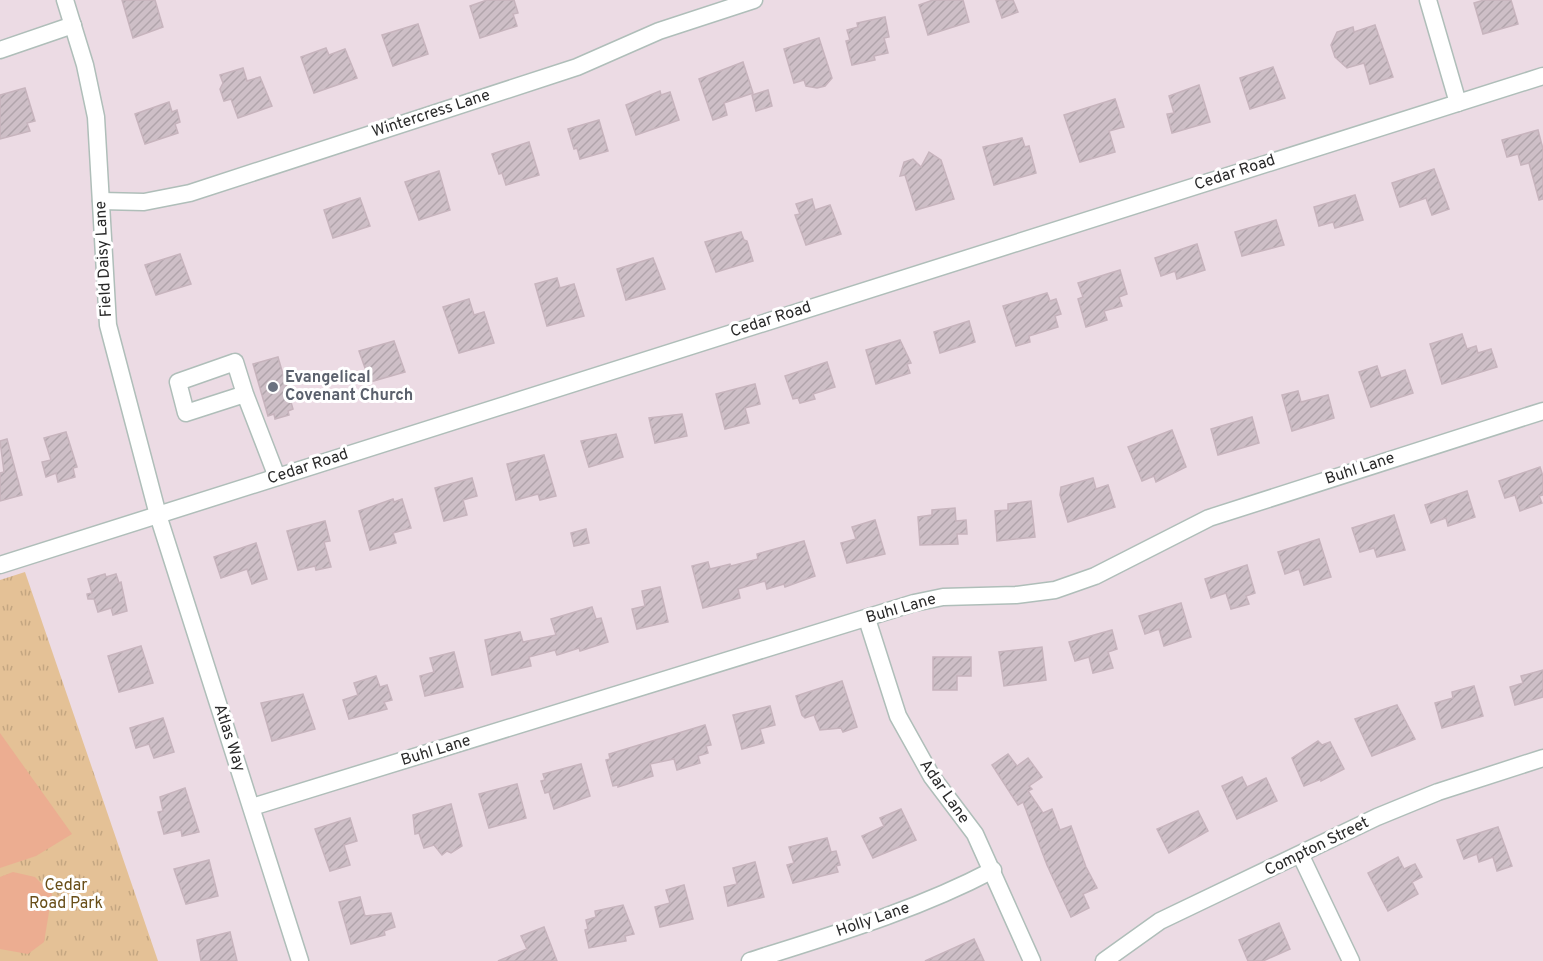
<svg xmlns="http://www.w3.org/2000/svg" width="1543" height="961" viewBox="0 0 1543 961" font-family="Overpass,sans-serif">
<defs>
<pattern id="park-tufts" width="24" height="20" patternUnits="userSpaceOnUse" patternTransform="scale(1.5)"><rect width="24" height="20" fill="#e4c196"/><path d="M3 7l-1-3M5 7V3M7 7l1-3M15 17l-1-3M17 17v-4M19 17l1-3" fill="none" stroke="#c4a681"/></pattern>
<pattern id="building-hatch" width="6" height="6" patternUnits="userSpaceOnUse" patternTransform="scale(1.5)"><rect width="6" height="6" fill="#cebfc7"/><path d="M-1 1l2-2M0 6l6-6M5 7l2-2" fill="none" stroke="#b1a4ab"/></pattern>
</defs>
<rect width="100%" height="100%" fill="#ecdbe4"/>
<polygon fill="url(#park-tufts)" points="25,572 158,961 0,961 0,580"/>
<g fill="#ecad91">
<polygon points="0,733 72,834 36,856 0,868"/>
<polygon points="13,872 35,877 52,894 44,942 28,954 0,949 0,877"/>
</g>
<g fill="url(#building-hatch)" stroke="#c7b4bd" stroke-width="1.5">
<polygon points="122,0 155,0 163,27 133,38"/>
<polygon points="487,0 514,0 518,13 513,14 517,26 480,38 470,6"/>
<polygon points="933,0 963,0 969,22 928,35 919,5"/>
<polygon points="996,0 1013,0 1018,12 1002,18"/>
<polygon points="1484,0 1511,0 1518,24 1483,34 1474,3"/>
<polygon points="885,17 889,37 884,38 888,53 874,56 875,60 852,65 846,41 850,40 847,30 858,27 857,23"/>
<polygon points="418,24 428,54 393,66 382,35"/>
<polygon points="1375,25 1393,77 1370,84 1364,63 1347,68 1335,57 1331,45 1337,32 1353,27 1354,32"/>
<polygon points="819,38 832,78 825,86 817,88 806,86 804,80 794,83 784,49"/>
<polygon points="326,48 329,55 345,49 357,78 314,93 301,57"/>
<polygon points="743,62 753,93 724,103 727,115 713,120 699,79"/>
<polygon points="1273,67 1285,98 1250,109 1240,78"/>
<polygon points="243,68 247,81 260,77 272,106 238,118 231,99 224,101 220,89 223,83 220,75"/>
<polygon points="1199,85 1210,122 1172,133 1167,114 1174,113 1169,96"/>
<polygon points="25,88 35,121 27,123 30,131 0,139 0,95"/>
<polygon points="768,90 772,106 756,111 752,95"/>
<polygon points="660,91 661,95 670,92 679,120 636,135 626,105"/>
<polygon points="1115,99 1124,127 1109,131 1115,152 1080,162 1064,115"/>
<polygon points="169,102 172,112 177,110 180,122 175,124 178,133 145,144 135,114"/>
<polygon points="599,120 608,151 580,159 577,148 574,149 568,129"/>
<polygon points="1538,130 1543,149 1543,199 1539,200 1529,163 1521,165 1518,154 1507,157 1502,140"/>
<polygon points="1022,138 1025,147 1029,146 1036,173 994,185 983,147"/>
<polygon points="529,142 539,175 506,185 502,173 499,174 492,154"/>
<polygon points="929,152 941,160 954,199 916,210 905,175 900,176 904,162 913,159 921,167"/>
<polygon points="1434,169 1449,209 1432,215 1426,198 1400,207 1392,183"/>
<polygon points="439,171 450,210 419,220 405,182"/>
<polygon points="1355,195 1363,220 1335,228 1333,222 1319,226 1314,207"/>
<polygon points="360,198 370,226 333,238 324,210"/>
<polygon points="812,199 815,210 830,205 841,234 806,245 795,215 800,214 796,204"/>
<polygon points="1276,220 1284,245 1242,256 1235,232"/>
<polygon points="741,232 744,240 747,241 753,261 716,272 705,242"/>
<polygon points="1197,244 1205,270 1177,279 1175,271 1161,276 1155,258"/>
<polygon points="180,254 191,284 156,295 145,265"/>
<polygon points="653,258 665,289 626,300 617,269"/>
<polygon points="1120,270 1127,294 1119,297 1122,306 1104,311 1107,320 1086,327 1078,299 1083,297 1078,283"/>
<polygon points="557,278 560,288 574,284 584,316 547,326 535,284"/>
<polygon points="1047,293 1050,301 1056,299 1061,314 1055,316 1058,327 1029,336 1030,342 1016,346 1003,306"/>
<polygon points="469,299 474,315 484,312 494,343 459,353 443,307"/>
<polygon points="969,321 975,342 940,353 934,332"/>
<polygon points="1462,334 1467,349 1476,346 1478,353 1491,349 1497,367 1442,384 1430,344"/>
<polygon points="900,340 911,363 907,364 910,373 876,384 866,350"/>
<polygon points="394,341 405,372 370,382 359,351"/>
<polygon points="278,357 293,409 288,411 289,415 275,419 274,414 268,416 253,364"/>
<polygon points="827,362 835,387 813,394 815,399 800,403 798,398 793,399 785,376"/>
<polygon points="1377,366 1381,378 1405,370 1413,393 1371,407 1359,372"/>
<polygon points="755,384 760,404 745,408 749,423 725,429 716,394"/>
<polygon points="1298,391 1301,402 1328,395 1334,418 1292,431 1282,395"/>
<polygon points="682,414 687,436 655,443 649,418"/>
<polygon points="1252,417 1259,443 1218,455 1211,429"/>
<polygon points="1172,430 1186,467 1156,482 1154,476 1142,481 1128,447"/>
<polygon points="66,432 77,467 73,468 75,477 58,482 56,473 46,477 42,462 51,460 44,438"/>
<polygon points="616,434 623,457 589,467 581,441"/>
<polygon points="7,439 22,495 0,501 0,473 4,472 0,441"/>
<polygon points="544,455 556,496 540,500 538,494 516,500 507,464"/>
<polygon points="1540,467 1543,476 1543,495 1539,496 1542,503 1520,511 1515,495 1505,498 1499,481"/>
<polygon points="472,478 477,496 463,500 467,515 444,521 435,488"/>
<polygon points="1093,478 1096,489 1108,485 1115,507 1068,522 1060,495 1061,487"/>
<polygon points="1467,491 1475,517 1448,526 1446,518 1431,523 1425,505"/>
<polygon points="393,499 394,502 402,499 411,528 393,533 396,543 370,550 359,511"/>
<polygon points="1031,501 1035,537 997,541 995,511 1008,510 1008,504"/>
<polygon points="955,508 956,521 966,520 967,534 957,534 958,544 920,545 918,517 932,515 932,510"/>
<polygon points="1394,515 1405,550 1377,557 1374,548 1360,552 1352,528"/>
<polygon points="875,520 885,554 847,563 841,543 856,539 852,527"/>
<polygon points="325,521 330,541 324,542 331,567 316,570 315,566 298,570 287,531"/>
<polygon points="586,529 589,543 574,546 571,533"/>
<polygon points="1319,539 1331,577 1304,585 1299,569 1285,574 1278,552"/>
<polygon points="804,541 815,576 785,587 784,584 767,589 765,581 738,589 740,598 703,608 692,566 708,562 710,569 730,564 731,566 758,559 757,554"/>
<polygon points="256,543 267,579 252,584 247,569 221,578 214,557"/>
<polygon points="1247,565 1255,593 1246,596 1249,604 1231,609 1226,593 1211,598 1205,579"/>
<polygon points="105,574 106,577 116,574 119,583 121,582 127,611 113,615 111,608 98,612 94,599 88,599 87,594 92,593 88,579"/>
<polygon points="660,587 668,622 637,629 632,609 645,606 642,591"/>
<polygon points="1181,603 1191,637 1164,646 1159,629 1145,634 1139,616"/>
<polygon points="592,607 596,619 601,618 608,642 580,651 579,648 557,655 555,650 529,657 531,666 492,675 485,640 520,632 523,642 556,635 551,619"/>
<polygon points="1112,630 1117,649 1108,652 1113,668 1093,673 1089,657 1075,661 1069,642"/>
<polygon points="141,646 153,683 119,692 108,656"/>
<polygon points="1042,647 1046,680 1004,686 999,652"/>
<polygon points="454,652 463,687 425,696 420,676 434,672 430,658"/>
<polygon points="933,657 971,657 971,676 957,676 957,690 933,690"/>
<polygon points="1543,670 1543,697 1515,705 1510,687 1523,683 1521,676"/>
<polygon points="376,676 380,687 387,685 392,700 384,702 387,709 349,719 343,700 358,695 354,683"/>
<polygon points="842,681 857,727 843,732 841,728 820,730 814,715 805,718 802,715 796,696"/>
<polygon points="1474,686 1483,716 1442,728 1435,703 1453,698 1452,692"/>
<polygon points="303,694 315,729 272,741 261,703"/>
<polygon points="1397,705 1415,739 1372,756 1355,719"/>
<polygon points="770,706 775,725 760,729 764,743 742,749 733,715"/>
<polygon points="163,718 174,752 154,758 149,744 136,748 130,728"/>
<polygon points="705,725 711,745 706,746 708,753 698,756 700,763 677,770 674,759 650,764 653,776 618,787 618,785 613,786 606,760 610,759 609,754"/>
<polygon points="1318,741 1322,745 1330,742 1344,769 1321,781 1321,779 1304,786 1292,758"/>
<polygon points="1008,754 1017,766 1028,758 1042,777 1029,786 1032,789 1028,791 1043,813 1052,809 1060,830 1071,826 1086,867 1097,888 1083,894 1089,908 1071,917 1047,865 1023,802 1018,805 992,765"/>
<polygon points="581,764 590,796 554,809 549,792 545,793 541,781 545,780 543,774"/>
<polygon points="1242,777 1247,787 1266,778 1277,801 1237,819 1222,786"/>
<polygon points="517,784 526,818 489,828 479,794"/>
<polygon points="185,788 199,832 182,836 181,830 164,834 158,812 163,811 160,797"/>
<polygon points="451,804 462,846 451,853 447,851 442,855 434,845 424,848 419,833 415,834 413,815"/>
<polygon points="901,809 916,840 873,858 862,836 884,826 880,818"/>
<polygon points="1198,811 1208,831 1169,853 1157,829"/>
<polygon points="350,818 357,841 344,845 350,865 330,871 315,829"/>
<polygon points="1498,827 1512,866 1497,871 1493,857 1479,862 1477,854 1464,859 1457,840"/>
<polygon points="827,838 831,852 836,851 840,865 836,866 838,872 793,883 787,865 794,863 789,847"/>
<polygon points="1398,857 1404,869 1415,864 1422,877 1412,882 1418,894 1388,911 1368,873"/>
<polygon points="209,860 218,896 186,904 174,869"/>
<polygon points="755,862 764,897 728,906 724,887 737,884 733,868"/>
<polygon points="684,885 693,919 660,927 655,907 670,903 666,890"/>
<polygon points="360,897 365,916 391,913 395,927 384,931 385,935 351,944 339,902"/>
<polygon points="623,905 634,934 625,936 626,941 589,948 585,930 588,929 586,920 596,917 595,911"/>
<polygon points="1279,923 1290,949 1263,961 1248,961 1239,940"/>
<polygon points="544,927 557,961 498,961 527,949 521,936"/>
<polygon points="230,932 237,961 201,961 197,940"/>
<polygon points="974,939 984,961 925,961"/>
</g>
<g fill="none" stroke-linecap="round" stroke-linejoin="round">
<g stroke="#afbeb9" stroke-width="19">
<g id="minor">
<polyline points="65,0 85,65 96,117 108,325 158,515 300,961"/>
<polyline points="1428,0 1458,103"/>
<polyline points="0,50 73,25"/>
<polyline points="101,201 144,202 190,193 577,67 659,31 754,0"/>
<polyline points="245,394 235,362 178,382 186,413 245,394 277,477"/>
<polyline points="0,565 1543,76"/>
<polyline points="867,619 898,716 932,777 975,834 1032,961"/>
<polyline points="252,807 914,603 943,597 1016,595 1055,590 1095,576 1209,518 1543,411"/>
<polyline points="1301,856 1351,961"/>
<path d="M750,961C832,935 915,911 993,870"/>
<polyline points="1104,961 1160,921 1377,817 1438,792 1543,758"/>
</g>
</g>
<use href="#minor" stroke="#fff" stroke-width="16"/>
</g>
<circle fill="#6b7280" stroke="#fff" stroke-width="2" cx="273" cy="387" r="6"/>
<g text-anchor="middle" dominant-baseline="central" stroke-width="6" stroke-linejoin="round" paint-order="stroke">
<g font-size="16" fill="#292929" stroke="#fff">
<text transform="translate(431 114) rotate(-18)">Wintercress Lane</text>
<text transform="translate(1235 173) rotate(-18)">Cedar Road</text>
<text transform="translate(104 259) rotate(-93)">Field Daisy Lane</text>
<text transform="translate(771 320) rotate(-18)">Cedar Road</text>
<text transform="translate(308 467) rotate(-18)">Cedar Road</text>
<text transform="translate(1360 469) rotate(-18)">Buhl Lane</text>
<text transform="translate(901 609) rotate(-16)">Buhl Lane</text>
<text transform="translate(229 738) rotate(72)">Atlas Way</text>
<text transform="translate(436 751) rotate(-17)">Buhl Lane</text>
<text transform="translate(944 792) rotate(55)">Adar Lane</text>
<text transform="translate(1317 847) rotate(-26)">Compton Street</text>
<text transform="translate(873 920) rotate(-19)">Holly Lane</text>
</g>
<g font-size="16" font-weight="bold" fill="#5b616d" stroke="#fff" text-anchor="start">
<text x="285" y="378">Evangelical<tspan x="285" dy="18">Covenant Church</tspan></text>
</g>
<g font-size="16" fill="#684e18" stroke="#fff">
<text x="66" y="886">Cedar<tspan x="66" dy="18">Road Park</tspan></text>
</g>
</g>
</svg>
